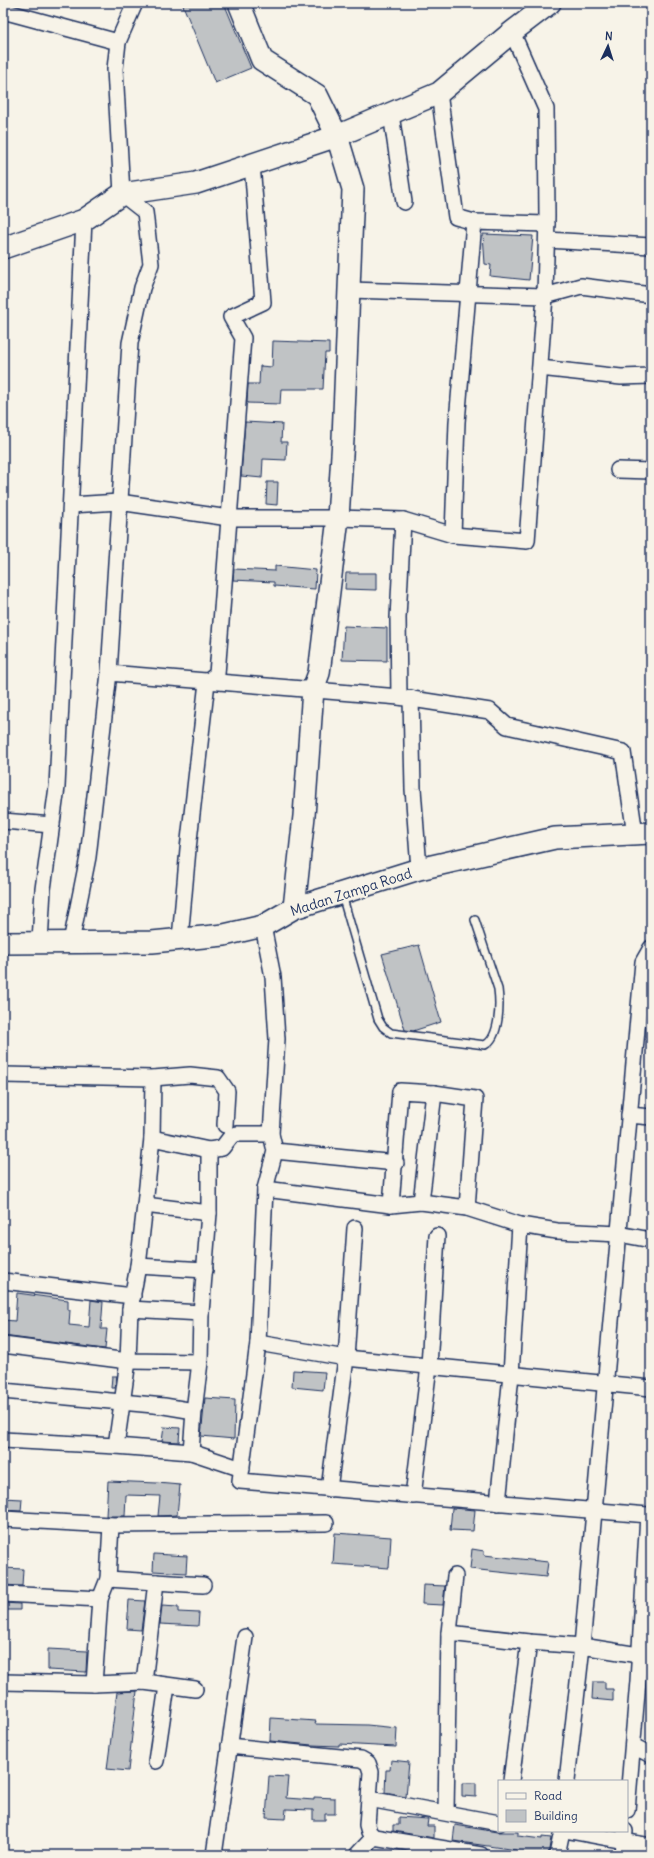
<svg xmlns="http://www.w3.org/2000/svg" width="654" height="1858" viewBox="0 0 654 1858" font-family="Delius,sans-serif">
<rect width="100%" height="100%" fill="#f7f3e8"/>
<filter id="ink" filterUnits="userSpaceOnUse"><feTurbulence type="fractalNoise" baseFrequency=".025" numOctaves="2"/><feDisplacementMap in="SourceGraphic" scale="8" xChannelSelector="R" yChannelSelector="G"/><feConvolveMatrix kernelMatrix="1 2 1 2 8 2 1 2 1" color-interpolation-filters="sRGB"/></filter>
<g filter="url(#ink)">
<g fill="#c0c3c5" stroke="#1b2f5e">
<polygon points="182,3 224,3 251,68 215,83"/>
<polygon points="483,234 533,236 529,280 490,276 491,265 485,264"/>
<polygon points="273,341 329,343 329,353 325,353 323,389 281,389 280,404 247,403 248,384 259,384 260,366 272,367"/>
<polygon points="245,422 282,424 281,442 287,442 286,460 263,459 262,478 241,476"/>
<polygon points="267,482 278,482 277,505 266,504"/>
<polygon points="275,566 316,570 315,589 274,586 274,582 233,580 234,569 275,571"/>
<polygon points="346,573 376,573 376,590 345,589"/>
<polygon points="344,626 387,628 387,661 342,660"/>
<polygon points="419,945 441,1022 413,1031 405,1030 382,954"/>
<polygon points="17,1293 68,1300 68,1310 70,1310 69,1325 89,1327 91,1300 103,1302 101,1329 107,1329 105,1349 3,1336 3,1320 15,1321"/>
<polygon points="293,1370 325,1372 323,1390 292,1387"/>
<polygon points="112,1376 117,1376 115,1388 111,1388"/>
<polygon points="205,1398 235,1400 234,1439 201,1436"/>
<polygon points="164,1427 180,1428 179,1442 162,1441"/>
<polygon points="108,1481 157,1483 180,1485 177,1515 158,1516 160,1496 126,1495 125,1516 106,1516"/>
<polygon points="3,1498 22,1499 21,1511 3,1510"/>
<polygon points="452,1508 475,1510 473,1531 450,1530"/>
<polygon points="335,1533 391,1537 389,1568 333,1564"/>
<polygon points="472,1549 484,1551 484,1555 548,1562 546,1577 470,1569"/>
<polygon points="154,1554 187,1556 186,1573 153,1571"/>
<polygon points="3,1568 23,1569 22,1586 3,1585"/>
<polygon points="423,1585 445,1586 443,1605 422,1604"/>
<polygon points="129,1600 145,1601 141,1630 127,1629"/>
<polygon points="3,1603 20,1604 20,1610 3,1610"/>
<polygon points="162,1606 178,1607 178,1612 199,1613 198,1626 160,1624"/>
<polygon points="48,1649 87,1651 86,1672 48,1670"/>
<polygon points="593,1682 605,1682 605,1689 613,1689 613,1701 592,1699"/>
<polygon points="137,1691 128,1771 107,1769 117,1692"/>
<polygon points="271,1718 316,1721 315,1724 367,1725 397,1728 396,1747 339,1744 339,1746 312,1745 270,1741"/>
<polygon points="391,1760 409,1762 406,1797 385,1793 386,1770 390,1770"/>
<polygon points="269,1776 288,1777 286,1798 314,1800 314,1797 335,1798 335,1814 325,1814 325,1820 313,1820 313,1810 286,1809 285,1819 266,1818"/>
<polygon points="462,1783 476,1783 476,1797 462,1796"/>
<polygon points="399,1817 428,1819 427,1826 434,1826 434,1838 393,1831 393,1825 399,1825"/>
<polygon points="455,1825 497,1832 518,1832 518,1836 542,1839 542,1837 551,1838 548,1855 516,1854 516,1850 453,1841"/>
</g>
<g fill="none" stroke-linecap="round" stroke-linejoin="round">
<g stroke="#1b2f5e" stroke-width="10">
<path id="lane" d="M342,895L378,1019L383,1027L391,1033L485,1045C500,1037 500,1004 498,989L475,920"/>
</g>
<g stroke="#1b2f5e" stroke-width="18">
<g id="street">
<polyline points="3,11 118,42"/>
<polyline points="439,93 456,217 474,222"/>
<polyline points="391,114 404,202"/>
<polyline points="547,240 651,246"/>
<polyline points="349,290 545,296 581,286 651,295"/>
<polyline points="540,368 621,377 651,376"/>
<polyline points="618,470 651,471"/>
<polyline points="71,505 119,502 229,518 338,518 403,520 453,535 527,541 545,296 547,216 546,109 512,32"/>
<polyline points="453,535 457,422 474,222 547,224"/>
<polyline points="109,673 399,697 490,711 507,726 623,752 635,834"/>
<polyline points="399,697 398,618 403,520"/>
<polyline points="411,698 413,789 419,869"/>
<polyline points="3,821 52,825"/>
<polyline points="263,926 273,977 277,1039 271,1134 275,1151 265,1189 258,1343 240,1481 648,1515 638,1681 627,1810"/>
<polyline points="180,939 188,849 207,682 217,674 243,338 231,317 263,302 252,164"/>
<polyline points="40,942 43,889 57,787 84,220"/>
<polyline points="71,942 88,857 109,673 130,343 142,288 151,264 145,212 122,194 115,69 118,42 135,3"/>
<polyline points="3,1075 153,1078 190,1075 218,1078 227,1091 225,1125"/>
<polyline points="629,1115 651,1117"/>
<polyline points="152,1138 209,1150 222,1148 232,1135 237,1134 271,1134"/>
<polyline points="275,1151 396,1163"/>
<polyline points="265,1189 391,1205 421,1202 467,1208 520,1225 557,1231 619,1234 651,1240"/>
<polyline points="421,1202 434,1093"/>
<polyline points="145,1205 209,1213"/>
<polyline points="391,1205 400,1091 434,1093 475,1099 467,1208"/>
<polyline points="138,1266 205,1270"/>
<polyline points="3,1281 133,1296"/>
<polyline points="130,1309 201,1313"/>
<polyline points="258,1343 346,1358 651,1388"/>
<polyline points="3,1345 128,1361 200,1362"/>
<polyline points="3,1391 164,1406 194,1411"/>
<polyline points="3,1440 116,1446 191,1452 194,1411 200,1362 201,1313 209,1213 209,1150"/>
<polyline points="116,1446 128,1361 130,1309 138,1266 145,1205 152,1138 153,1078"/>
<polyline points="191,1452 242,1469"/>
<polyline points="329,1489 346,1358 355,1228"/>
<polyline points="413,1496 429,1366 437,1236"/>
<polyline points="498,1503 511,1375 520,1225"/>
<polyline points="3,1519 111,1525 326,1523"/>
<polyline points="108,1579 203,1585"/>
<polyline points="3,1594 100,1599"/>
<polyline points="449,1633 455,1576"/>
<polyline points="3,1682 94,1684 144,1682 195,1689"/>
<polyline points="144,1682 156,1582"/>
<polyline points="94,1684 100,1599 108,1579 111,1525"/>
<polyline points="229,1746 361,1759 368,1763 371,1772 367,1825 369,1832 374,1837 481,1855"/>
<polyline points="633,1746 651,1755"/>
<polyline points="156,1761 167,1686"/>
<polyline points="511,1781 529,1642"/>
<polyline points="567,1781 582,1646 643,962 651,948"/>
<polyline points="369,1799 499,1823"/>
<polyline points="446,1812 449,1633 529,1642 582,1646 651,1657"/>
<polyline points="570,1831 651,1846"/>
<polyline points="214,1855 245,1637"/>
<polyline points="357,1855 374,1837"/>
<polyline points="557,1855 562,1831"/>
<polyline points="623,1855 625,1831"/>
</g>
</g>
<g stroke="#1b2f5e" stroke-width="24">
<g id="secondary">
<polyline points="239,3 262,60 317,95 337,136 353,189 343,439 338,518 319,673 313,689 304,816 294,908"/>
<polyline points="3,248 84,220 122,194 196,183 337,136 439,93 512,32 550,3"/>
<polyline points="3,943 152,942 224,935 263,926 294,908 419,869 555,838 651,833"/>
</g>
</g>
<use href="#lane" stroke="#f7f3e8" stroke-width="7"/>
<use href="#street" stroke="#f7f3e8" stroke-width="15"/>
<use href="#secondary" stroke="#f7f3e8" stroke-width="21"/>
</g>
</g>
<g text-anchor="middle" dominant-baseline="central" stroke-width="4" stroke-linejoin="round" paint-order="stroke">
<g font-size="14" fill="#1b2f5e" stroke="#f7f3e8">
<text transform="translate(351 892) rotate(-18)">Madan Zampa Road</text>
</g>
</g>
<rect width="654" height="1858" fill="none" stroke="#f7f3e8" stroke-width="16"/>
<rect x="8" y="8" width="638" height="1842" fill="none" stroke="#1b2f5e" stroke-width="1.5" filter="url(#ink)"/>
<rect x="498" y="1780" width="130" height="52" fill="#f7f3e8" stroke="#9fa5b1"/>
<rect x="506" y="1793" width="20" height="6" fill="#f7f3e8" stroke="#9fa5b1"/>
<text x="534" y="1800" font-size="12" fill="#1b2f5e">Road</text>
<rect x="506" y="1810" width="20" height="12" fill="#c0c3c5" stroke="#9fa5b1"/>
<text x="534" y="1820" font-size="12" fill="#1b2f5e">Building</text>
<g transform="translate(608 46) rotate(4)" stroke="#f7f3e8" stroke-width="3" paint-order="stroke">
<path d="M0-3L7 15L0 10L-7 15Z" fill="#1b2f5e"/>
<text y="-6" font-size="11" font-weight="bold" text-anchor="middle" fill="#1b2f5e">N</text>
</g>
</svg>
